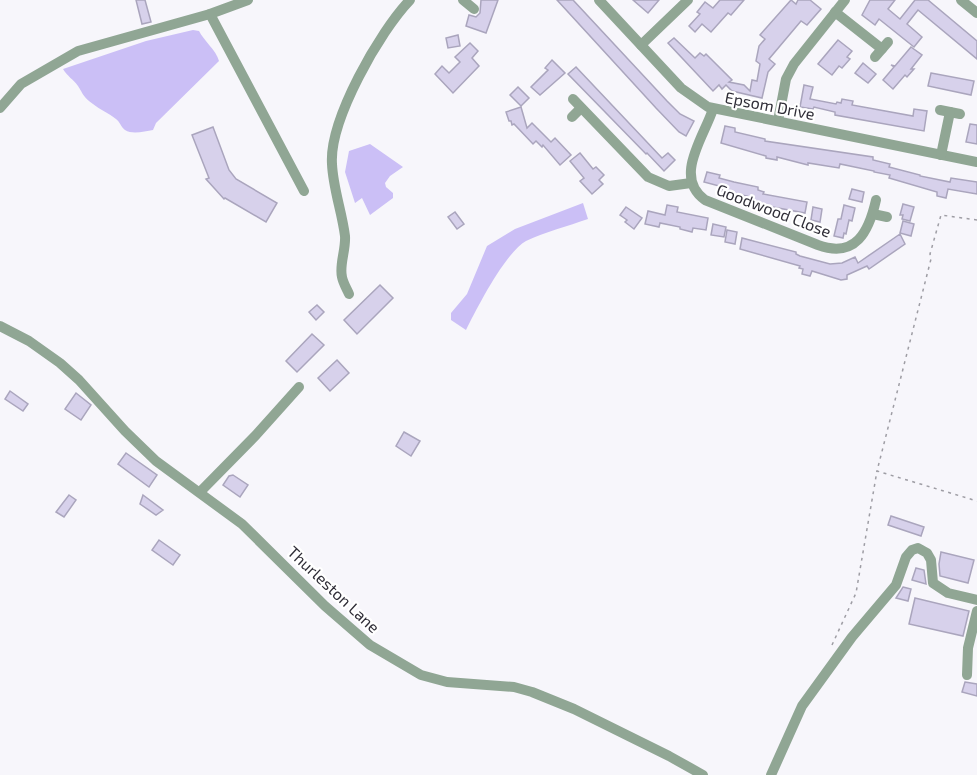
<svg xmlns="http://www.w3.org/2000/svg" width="977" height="775" viewBox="0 0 977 775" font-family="'Exo 2',sans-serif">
<rect width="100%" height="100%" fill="#f7f6fb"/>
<g fill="#cbbff6">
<path d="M193,30L199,31C204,41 216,50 219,61L156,123L153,130C145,131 133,135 125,130C121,127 120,122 116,119C109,113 100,110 93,104C84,98 83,94 78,86C74,80 67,76 63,69L146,41Z"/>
<polygon points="370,144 403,167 390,176 385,183 386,187 393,193 393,198 370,215 362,198 355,203 345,172 349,151"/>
<path d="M583,203L588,219C568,226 545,232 526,241C505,253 477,308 466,330L451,320V313L467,294L487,246L515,229Z"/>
</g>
<g fill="#d7d1eb" stroke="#aaa5bd" stroke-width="1.5">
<polygon points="136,0 145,0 151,22 142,24"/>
<polygon points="481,0 498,0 486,33 466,26 469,15 476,17 480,13"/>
<polygon points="557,0 573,0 667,101 680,114 694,121 686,136 679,132 656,108"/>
<polygon points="633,0 659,0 648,13"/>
<polygon points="720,0 744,0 731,15 728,13 711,32 702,24 695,32 689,26 700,14 697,12 705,2 713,8"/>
<polygon points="791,0 796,4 798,0 810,0 821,9 807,25 801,21 769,59 775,64 768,72 762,98 732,91 726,85 722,89 719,85 713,91 668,43 674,38 695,58 700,53 704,56 706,54 732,80 729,82 744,85 750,91 752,80 757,81 760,64 756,61 759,46 765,39 760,35"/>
<polygon points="870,0 895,0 888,9 900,19 915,0 928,0 977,41 977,59 918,10 907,24 922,37 914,47 879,19 875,25 862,15"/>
<polygon points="458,35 460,46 448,48 446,38"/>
<polygon points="838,40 852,51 847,57 850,59 842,68 839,66 832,75 818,64"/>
<polygon points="470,43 478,51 472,58 479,66 453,93 435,74 442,66 449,73 460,62 455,57"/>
<polygon points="911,47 922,55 911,69 914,69 907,77 905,75 893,89 883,80 894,67 891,65 895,66"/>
<polygon points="552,60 565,73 540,95 531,87 548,70 545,68"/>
<polygon points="863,63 876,74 868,83 855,73"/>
<polygon points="576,67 662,158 668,153 675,160 664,171 647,153 646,154 568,74"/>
<polygon points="931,73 974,81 971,95 928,86"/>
<polygon points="804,85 813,87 810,99 836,104 837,102 841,103 842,99 853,101 852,105 913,116 914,109 927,111 924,131 835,115 835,112 814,107 813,109 800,107"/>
<polygon points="518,87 529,98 521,106 510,95"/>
<polygon points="521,107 527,128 532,123 551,142 555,138 571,155 560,165 543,145 542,147 536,141 533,144 514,124 512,125 511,121 509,121 506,112"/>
<polygon points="970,124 977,125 977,144 966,142"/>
<polygon points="725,126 735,128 735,132 765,139 765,141 873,157 873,160 890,164 889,167 920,175 920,176 950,182 951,178 977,182 977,194 948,189 946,198 937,196 937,192 889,178 890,175 874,172 874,171 840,164 839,168 808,163 808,165 777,157 777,160 766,158 766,156 721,143"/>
<polygon points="213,127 229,170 236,179 277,203 266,222 225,198 224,199 206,179 209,178 192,135"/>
<polygon points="580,153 593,169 596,167 604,175 599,180 603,184 592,194 580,181 584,178 570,161"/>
<polygon points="707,172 720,175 719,178 734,182 758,187 758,190 764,192 763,194 807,202 805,213 762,205 746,200 747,196 722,191 723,187 704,182"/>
<polygon points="852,189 864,192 862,202 849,199"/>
<polygon points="903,204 914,207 910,221 902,219 903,215 900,215"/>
<polygon points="667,205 678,207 677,212 708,218 706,230 693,228 692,232 680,229 680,227 660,223 659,227 645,224 648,211 665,215"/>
<polygon points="844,205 855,208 852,221 849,220 846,234 844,233 843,238 834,236 838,219 841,219"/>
<polygon points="626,207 642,218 634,229 625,222 627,220 620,215"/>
<polygon points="813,207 822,209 820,222 811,220"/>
<polygon points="455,212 464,224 457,229 448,217"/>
<polygon points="903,221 914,224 911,236 900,233"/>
<polygon points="713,224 726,227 724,237 711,235"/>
<polygon points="727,230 737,232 735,244 725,242"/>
<polygon points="900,234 905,244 869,269 867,266 847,275 847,279 841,280 812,271 810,276 802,274 803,269 799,268 800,266 740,249 742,238 796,252 796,254 800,256 830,264 842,263 855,257 858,263"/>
<polygon points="380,285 393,298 357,334 344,320"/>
<polygon points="317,305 324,312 316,320 309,312"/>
<polygon points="312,334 324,345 297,372 286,361"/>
<polygon points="337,360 349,373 330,391 318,378"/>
<polygon points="10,391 28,404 23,411 5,399"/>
<polygon points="76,393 91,405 81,420 65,409"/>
<polygon points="404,432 420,441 411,456 396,446"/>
<polygon points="126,453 157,475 149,487 118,464"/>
<polygon points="233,475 248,485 240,497 223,485 229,476"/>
<polygon points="69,495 76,500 64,517 56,512"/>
<polygon points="143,495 163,510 156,515 140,504"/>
<polygon points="891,516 924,527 921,536 888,525"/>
<polygon points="159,540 180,555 173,565 152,550"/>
<polygon points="941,552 974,560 968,583 940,576 939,564"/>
<polygon points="916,568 924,570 926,584 912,580"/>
<polygon points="903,587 911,589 908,601 896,598"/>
<polygon points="915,598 969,611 963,636 909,624"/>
<polygon points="965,682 977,684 977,696 962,692"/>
</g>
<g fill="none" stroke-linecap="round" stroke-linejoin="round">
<g stroke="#9e9da4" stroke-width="1.5" stroke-dasharray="3 4.5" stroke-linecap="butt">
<polyline points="977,220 941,215 930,254 931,259 877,471 977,501"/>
<polyline points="832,645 856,593 877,471"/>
</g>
<g stroke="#90a694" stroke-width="10">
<polyline points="463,0 474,9"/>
<polyline points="599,0 681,88 708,107 977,162"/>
<polyline points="961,0 977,13"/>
<polyline points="835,12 882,49"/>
<polyline points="210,14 304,191"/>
<polyline points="641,45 688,0"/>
<polyline points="875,57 888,42"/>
<polyline points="573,99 648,177 669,186 691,183"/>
<polyline points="0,108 21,84 78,51 210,14 248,0"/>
<path d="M713,109C704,137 673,177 705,200L818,245C856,259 869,231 876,200"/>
<polyline points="940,110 960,114"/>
<polyline points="572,117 581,108"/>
<polyline points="778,121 786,79 794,64 845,0"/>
<polyline points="941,155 950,112"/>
<polyline points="873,214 887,217"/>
<path d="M349,294C347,289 343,283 342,277C339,265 346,250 345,236C342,212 333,188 332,164C329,120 380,31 410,0"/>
<polyline points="0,326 29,341 60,363 79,380 125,431 156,461 242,524 325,606 370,645 421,675 447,682 514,687 532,692 574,709 669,756 703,775"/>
<polyline points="200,492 256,435 299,387"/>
<polyline points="967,675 968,648 977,611"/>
<polyline points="771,775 802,706 852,637 896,585 906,557 912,550 918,548 927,553 931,560 933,583 948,593 977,600"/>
</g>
</g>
<g text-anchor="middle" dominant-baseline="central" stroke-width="4.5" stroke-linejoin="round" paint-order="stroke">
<g font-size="16" fill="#2f2d37" stroke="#fff">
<text transform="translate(770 105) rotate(11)">Epsom Drive</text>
<text transform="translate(774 210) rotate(21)">Goodwood Close</text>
<text transform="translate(334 589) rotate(43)">Thurleston Lane</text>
</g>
</g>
</svg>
